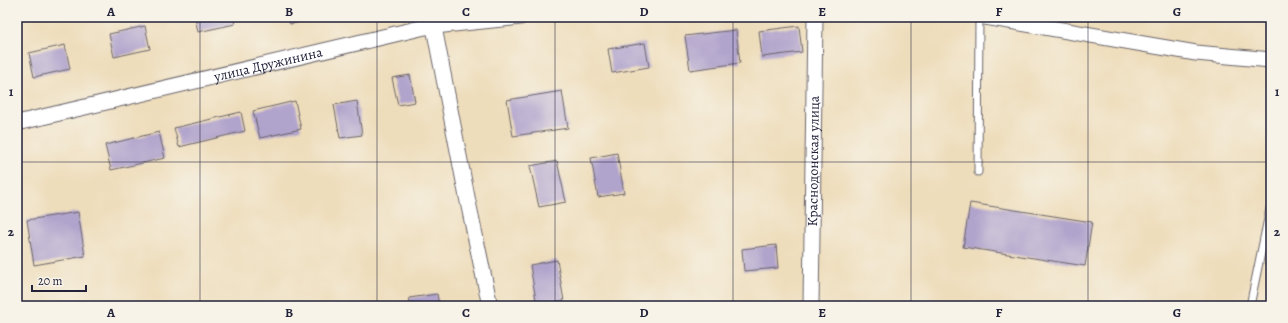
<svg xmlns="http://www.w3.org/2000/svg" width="1288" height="323" viewBox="0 0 1288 323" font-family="Alegreya,serif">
<rect width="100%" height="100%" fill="#f7f3e8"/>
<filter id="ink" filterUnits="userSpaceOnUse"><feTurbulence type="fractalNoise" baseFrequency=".025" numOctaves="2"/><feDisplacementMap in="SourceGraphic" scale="8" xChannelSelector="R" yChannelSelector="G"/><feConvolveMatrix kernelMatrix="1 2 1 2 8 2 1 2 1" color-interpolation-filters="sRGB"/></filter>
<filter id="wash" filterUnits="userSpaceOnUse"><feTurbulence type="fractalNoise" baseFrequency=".012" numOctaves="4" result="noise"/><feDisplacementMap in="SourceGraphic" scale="16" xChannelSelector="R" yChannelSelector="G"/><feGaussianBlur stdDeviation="0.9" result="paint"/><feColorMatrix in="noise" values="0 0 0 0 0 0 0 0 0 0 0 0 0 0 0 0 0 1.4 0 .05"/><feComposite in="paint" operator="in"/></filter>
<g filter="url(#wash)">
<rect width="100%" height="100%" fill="#edb"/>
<g id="blocks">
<g fill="#b0a3cc">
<polygon points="195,17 233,17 235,24 198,32"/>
<polygon points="288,17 320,17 320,18 290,24"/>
<polygon points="145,26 150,49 114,57 109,34"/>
<polygon points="799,26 802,52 762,57 759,31"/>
<polygon points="736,30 740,63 690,70 685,36"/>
<polygon points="645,43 649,67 612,73 608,49"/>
<polygon points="65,45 70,69 34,77 29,53"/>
<polygon points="410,75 415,102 398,105 392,78"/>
<polygon points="562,91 568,128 513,136 507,100"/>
<polygon points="295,101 301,129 260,138 253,111"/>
<polygon points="357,101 362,135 340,138 334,105"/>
<polygon points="241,112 245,131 179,147 174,128"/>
<polygon points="159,132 165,158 111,170 105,145"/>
<polygon points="617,153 624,193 598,197 591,158"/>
<polygon points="557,161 566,202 539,207 530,166"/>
<polygon points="970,203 1092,222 1085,266 963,247"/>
<polygon points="78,212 85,256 34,265 27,220"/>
<polygon points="776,245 778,268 744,271 742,249"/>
<polygon points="557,260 564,301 537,306 530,265"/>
<polygon points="437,294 439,306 411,306 409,298"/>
</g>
</g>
</g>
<g filter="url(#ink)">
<use href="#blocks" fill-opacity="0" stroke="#696368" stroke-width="1"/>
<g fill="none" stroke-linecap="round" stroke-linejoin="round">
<g stroke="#696368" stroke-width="9">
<g id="lane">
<polyline points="978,172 979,17"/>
<polyline points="1250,306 1271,204"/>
</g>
</g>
<g stroke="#696368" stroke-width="17">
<g id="street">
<polyline points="432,17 467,197 490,306"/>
<polyline points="985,17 1196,53 1271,60"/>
<path id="s1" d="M17,123L425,27L521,17"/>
<path id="s2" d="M811,306L815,17"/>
</g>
</g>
<use href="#lane" stroke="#fff" stroke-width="7"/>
<use href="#street" stroke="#fff" stroke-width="15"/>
</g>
</g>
<path fill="none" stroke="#22223b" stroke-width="1" stroke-opacity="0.55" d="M200,17V306M377,17V306M555,17V306M733,17V306M911,17V306M1088,17V306M17,162H1271"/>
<g text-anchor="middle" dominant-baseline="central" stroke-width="3" stroke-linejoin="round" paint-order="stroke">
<g font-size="14" fill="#22223b" stroke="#f7f3e8">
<text stroke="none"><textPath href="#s1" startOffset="258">улица Дружинина</textPath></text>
<text stroke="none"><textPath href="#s2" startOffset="145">Краснодонская улица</textPath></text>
</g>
</g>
<rect width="1288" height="323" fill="none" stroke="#f7f3e8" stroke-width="44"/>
<path d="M32 285v6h54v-6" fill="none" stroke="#22223b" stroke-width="2"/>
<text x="38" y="285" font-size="12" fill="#22223b" stroke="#f7f3e8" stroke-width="3" paint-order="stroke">20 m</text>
<rect x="22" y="22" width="1244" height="279" fill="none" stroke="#22223b" stroke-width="1.5"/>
<g font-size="13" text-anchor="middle" font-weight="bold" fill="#22223b">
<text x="111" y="16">A</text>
<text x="289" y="16">B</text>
<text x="466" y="16">C</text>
<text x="644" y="16">D</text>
<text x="822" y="16">E</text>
<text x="999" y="16">F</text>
<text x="1177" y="16">G</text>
<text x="11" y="96">1</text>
<text x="1277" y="96">1</text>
<text x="11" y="236">2</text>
<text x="1277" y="236">2</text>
<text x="111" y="317">A</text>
<text x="289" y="317">B</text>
<text x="466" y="317">C</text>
<text x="644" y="317">D</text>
<text x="822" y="317">E</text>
<text x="999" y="317">F</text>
<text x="1177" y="317">G</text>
</g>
</svg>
